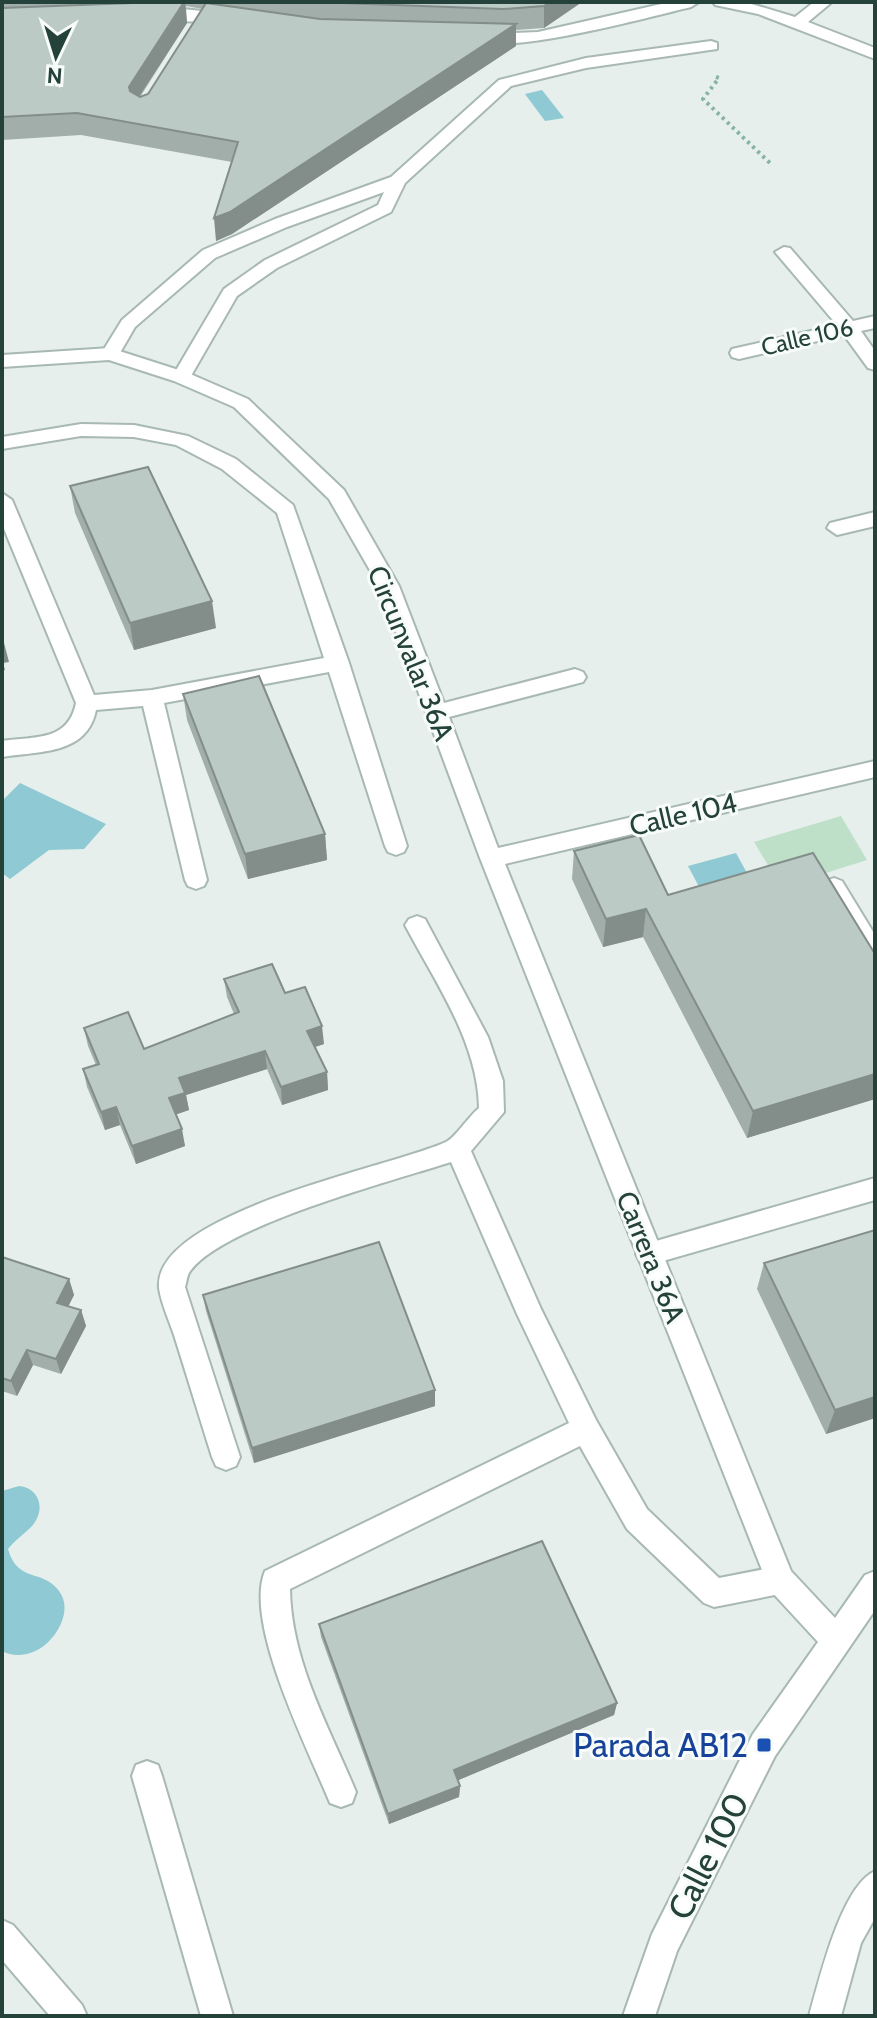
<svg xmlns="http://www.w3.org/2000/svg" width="877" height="2018" viewBox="0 0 877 2018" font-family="Cabin,sans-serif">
<rect width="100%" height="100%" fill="#e6efeb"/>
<polygon fill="#bfe0c8" points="841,816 867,860 781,887 754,842"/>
<g fill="#8ec9d4">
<polygon points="542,90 564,118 545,121 525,94"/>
<polygon points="20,783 106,824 84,849 49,850 10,879 2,873 2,801"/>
<polygon points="736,853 753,884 705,898 688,866"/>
<path d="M19,1486C40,1488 46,1510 32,1526C24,1534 15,1540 8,1549C18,1584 42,1568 59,1591C75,1612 53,1645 33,1652C23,1656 11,1656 2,1651V1491Z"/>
</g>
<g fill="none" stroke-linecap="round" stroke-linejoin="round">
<g stroke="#a8b8b2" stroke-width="4">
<g id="lane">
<polygon points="711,41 717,43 717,49 586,68 511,86 405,183 391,212 277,268 237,296 188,381 174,381 172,377 224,289 265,260 378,205 384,192 287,227 215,258 135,327 117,358 110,360 101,354 122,320 203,250 275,219 391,177 499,80 586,58"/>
<path d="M81,424L134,425L188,436L236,459L293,505L349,663L407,846L404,852L396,855L388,852L385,846L329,672L164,703L207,880L204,886L196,889L188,886L185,880L143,706L96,710C87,755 39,751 2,757V741C35,736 68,742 76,703L2,524V493L12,500L94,695L152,690L324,658L277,513L222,469L176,445L134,437L81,436L2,449V437Z"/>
<polygon points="834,878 842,881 875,935 875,964 867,962 823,887 826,881"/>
<path d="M417,916L425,919L488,1037L503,1081L504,1112L471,1151L541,1309L596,1420L647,1509L719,1578L780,1566L790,1570L794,1580L790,1590L780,1594L714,1607L704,1603L627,1529L580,1446L290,1589C291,1661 329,1727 356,1792L352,1803L341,1807L330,1803C309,1751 243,1623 265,1571L569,1423L517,1314L451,1162C392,1181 226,1225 191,1270C187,1274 187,1281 185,1287L240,1457L236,1466L226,1470L216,1466L212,1457C199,1416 187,1376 174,1335C169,1320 161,1303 159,1288C152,1212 392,1167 446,1142C455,1138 469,1116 479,1108C478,1042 435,982 405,925L409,919Z"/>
<polygon points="875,1178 875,1200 649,1265 640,1262 636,1254 640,1246 649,1243"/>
<polygon points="147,1761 158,1765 162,1776 233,2016 201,2016 132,1776 136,1765"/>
<path d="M875,1871V1918L861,1943L841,2016H809C819,1981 841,1886 875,1871Z"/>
<polygon points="2,1920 13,1925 82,2005 87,2016 50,2016 2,1960"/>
</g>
</g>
<g stroke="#a8b8b2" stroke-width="4">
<g id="street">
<path d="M670,2H699L691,7C657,15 499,58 477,39L485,34L538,32Z"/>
<polygon points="713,2 745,2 795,17 814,2 832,2 808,22 875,48 875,59 758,14 715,5"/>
<path d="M183,9L230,14L238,19C231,25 154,21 147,15L155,10Z"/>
<polygon points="784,247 790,248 853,321 875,316 875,328 861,331 875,351 875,370 868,368 844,335 739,359 732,357 730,353 732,349 837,325 775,252"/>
<polygon points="110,348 188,373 248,399 344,490 399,586 444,703 575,669 583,672 586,677 583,682 449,717 498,848 875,761 875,777 505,864 791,1571 835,1618 865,1575 875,1571 875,1610 775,1756 677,1951 655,2016 623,2016 652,1934 753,1734 818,1642 770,1590 766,1580 480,858 379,586 329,499 234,407 174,381 109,360 2,367 2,355"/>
<polygon points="875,512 875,526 837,535 827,528 830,523"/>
</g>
</g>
<polyline stroke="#86b3a5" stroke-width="4" stroke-dasharray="3 4" stroke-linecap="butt" points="716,77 719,78 703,99 771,164"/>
<use href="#lane" fill="#fff" fill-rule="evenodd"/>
<use href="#street" fill="#fff" fill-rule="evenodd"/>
</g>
<g fill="#a1aea9" fill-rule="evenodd">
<path d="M2,2H582L544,28L516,30V46L232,234L216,241L232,162L81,135L2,140ZM186,6L203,9L148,94L140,97L187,23Z"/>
<polygon points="70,486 216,628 134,650 75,513"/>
<polygon points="183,694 325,834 327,860 248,879 187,720"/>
<polygon points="574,851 668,895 875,954 875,1099 747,1138 643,937 603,947 572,879"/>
<polygon points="224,979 285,993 324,1044 315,1047 327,1072 328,1090 282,1105 267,1069 186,1095 189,1110 176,1114 185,1146 136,1164 120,1125 105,1130 87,1087 83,1069 96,1065 88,1046 84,1028 144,1049 234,1014 227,997"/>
<polygon points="875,1230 875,1418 826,1434 757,1289 764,1263"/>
<polygon points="2,1257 69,1279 74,1295 68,1306 81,1310 86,1326 61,1374 33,1365 17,1396 2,1391"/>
<polygon points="203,1295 435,1406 254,1463 206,1311"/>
<polygon points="319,1624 617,1703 614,1715 458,1780 460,1786 459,1797 389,1824 321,1637"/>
</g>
<g fill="#838d89">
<polygon points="185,2 187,23 131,109 129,87"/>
<polygon points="550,2 582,2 544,28 544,6"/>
<polygon points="516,24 516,46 232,234 216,241 214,218"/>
<polygon points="212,601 216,628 134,650 130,623"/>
<polygon points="2,635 9,662 3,663 5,670 2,671"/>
<polygon points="325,834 327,860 248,879 245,854"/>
<polygon points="646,909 643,937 603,947 606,919"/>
<polygon points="322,1026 324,1044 309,1049 307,1031"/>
<polygon points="265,1051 267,1069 186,1095 189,1110 172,1116 169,1098 179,1078"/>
<polygon points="327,1072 328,1090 282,1105 281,1087"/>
<polygon points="875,1074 875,1099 747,1138 753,1111"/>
<polygon points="116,1107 120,1125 105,1130 101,1112"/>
<polygon points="182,1129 185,1146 136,1164 132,1146"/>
<polygon points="69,1279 74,1295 62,1319 57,1303"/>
<polygon points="81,1310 86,1326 61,1374 56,1359"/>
<polygon points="27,1350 33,1365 17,1396 11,1381"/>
<polygon points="435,1390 435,1406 254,1463 252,1448"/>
<polygon points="875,1397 875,1418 826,1434 835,1410"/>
<polygon points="617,1703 614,1715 454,1782 454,1770"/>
<polygon points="460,1786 459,1797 389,1824 388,1814"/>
</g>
<g fill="#bbcac4" stroke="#838d89" stroke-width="2">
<polygon points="159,2 184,2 129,87 130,91 140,97 148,94 206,3 320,19 516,24 230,212 214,218 238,142 77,113 2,117 2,8"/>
<polygon points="314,2 550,2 544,6 503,9"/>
<polygon points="148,467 212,601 130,623 70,486"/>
<polygon points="259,676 325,834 245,854 183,694"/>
<polygon points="639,835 668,895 813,853 875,954 875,1074 753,1111 646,909 606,919 574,851"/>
<polygon points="272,964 285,993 305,987 322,1026 307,1031 327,1072 281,1087 265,1051 179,1078 185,1093 169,1098 182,1129 132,1146 116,1107 101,1112 83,1069 99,1064 84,1028 128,1012 144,1049 239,1012 224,979"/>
<polygon points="875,1230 875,1397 835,1410 764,1263"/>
<polygon points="379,1242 435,1390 252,1448 203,1295"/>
<polygon points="2,1257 69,1279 57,1303 81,1310 56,1359 27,1350 11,1381 2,1378"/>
<polygon points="542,1541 617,1703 454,1770 460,1786 388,1814 319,1624"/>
</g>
<rect fill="#1a4fb4" stroke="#f7fbf9" stroke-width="3" x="756" y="1737" width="16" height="16" rx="4"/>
<g text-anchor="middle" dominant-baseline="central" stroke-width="6" stroke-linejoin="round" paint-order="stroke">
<g font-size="24" fill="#24423a" stroke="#f7fbf9">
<text transform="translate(807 337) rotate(-13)">Calle 106</text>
</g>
<g font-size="28" fill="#24423a" stroke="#f7fbf9">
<text transform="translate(411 653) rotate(68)">Circunvalar 36A</text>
<text transform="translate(683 814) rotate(-13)">Calle 104</text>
<text transform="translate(651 1257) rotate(68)">Carrera 36A</text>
</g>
<g font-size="34" fill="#164399" stroke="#f7fbf9" text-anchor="end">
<text x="748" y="1745">Parada AB12</text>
</g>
<g font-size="34" fill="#24423a" stroke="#f7fbf9">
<text transform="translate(708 1856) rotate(-63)">Calle 100</text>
</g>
</g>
<rect width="877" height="2018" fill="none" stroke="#24423a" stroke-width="8"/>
<g transform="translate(56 56) rotate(184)" stroke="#f7fbf9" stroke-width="6" paint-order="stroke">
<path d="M0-6L14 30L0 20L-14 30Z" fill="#24423a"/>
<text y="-12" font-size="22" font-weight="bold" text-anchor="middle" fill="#24423a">N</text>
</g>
</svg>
